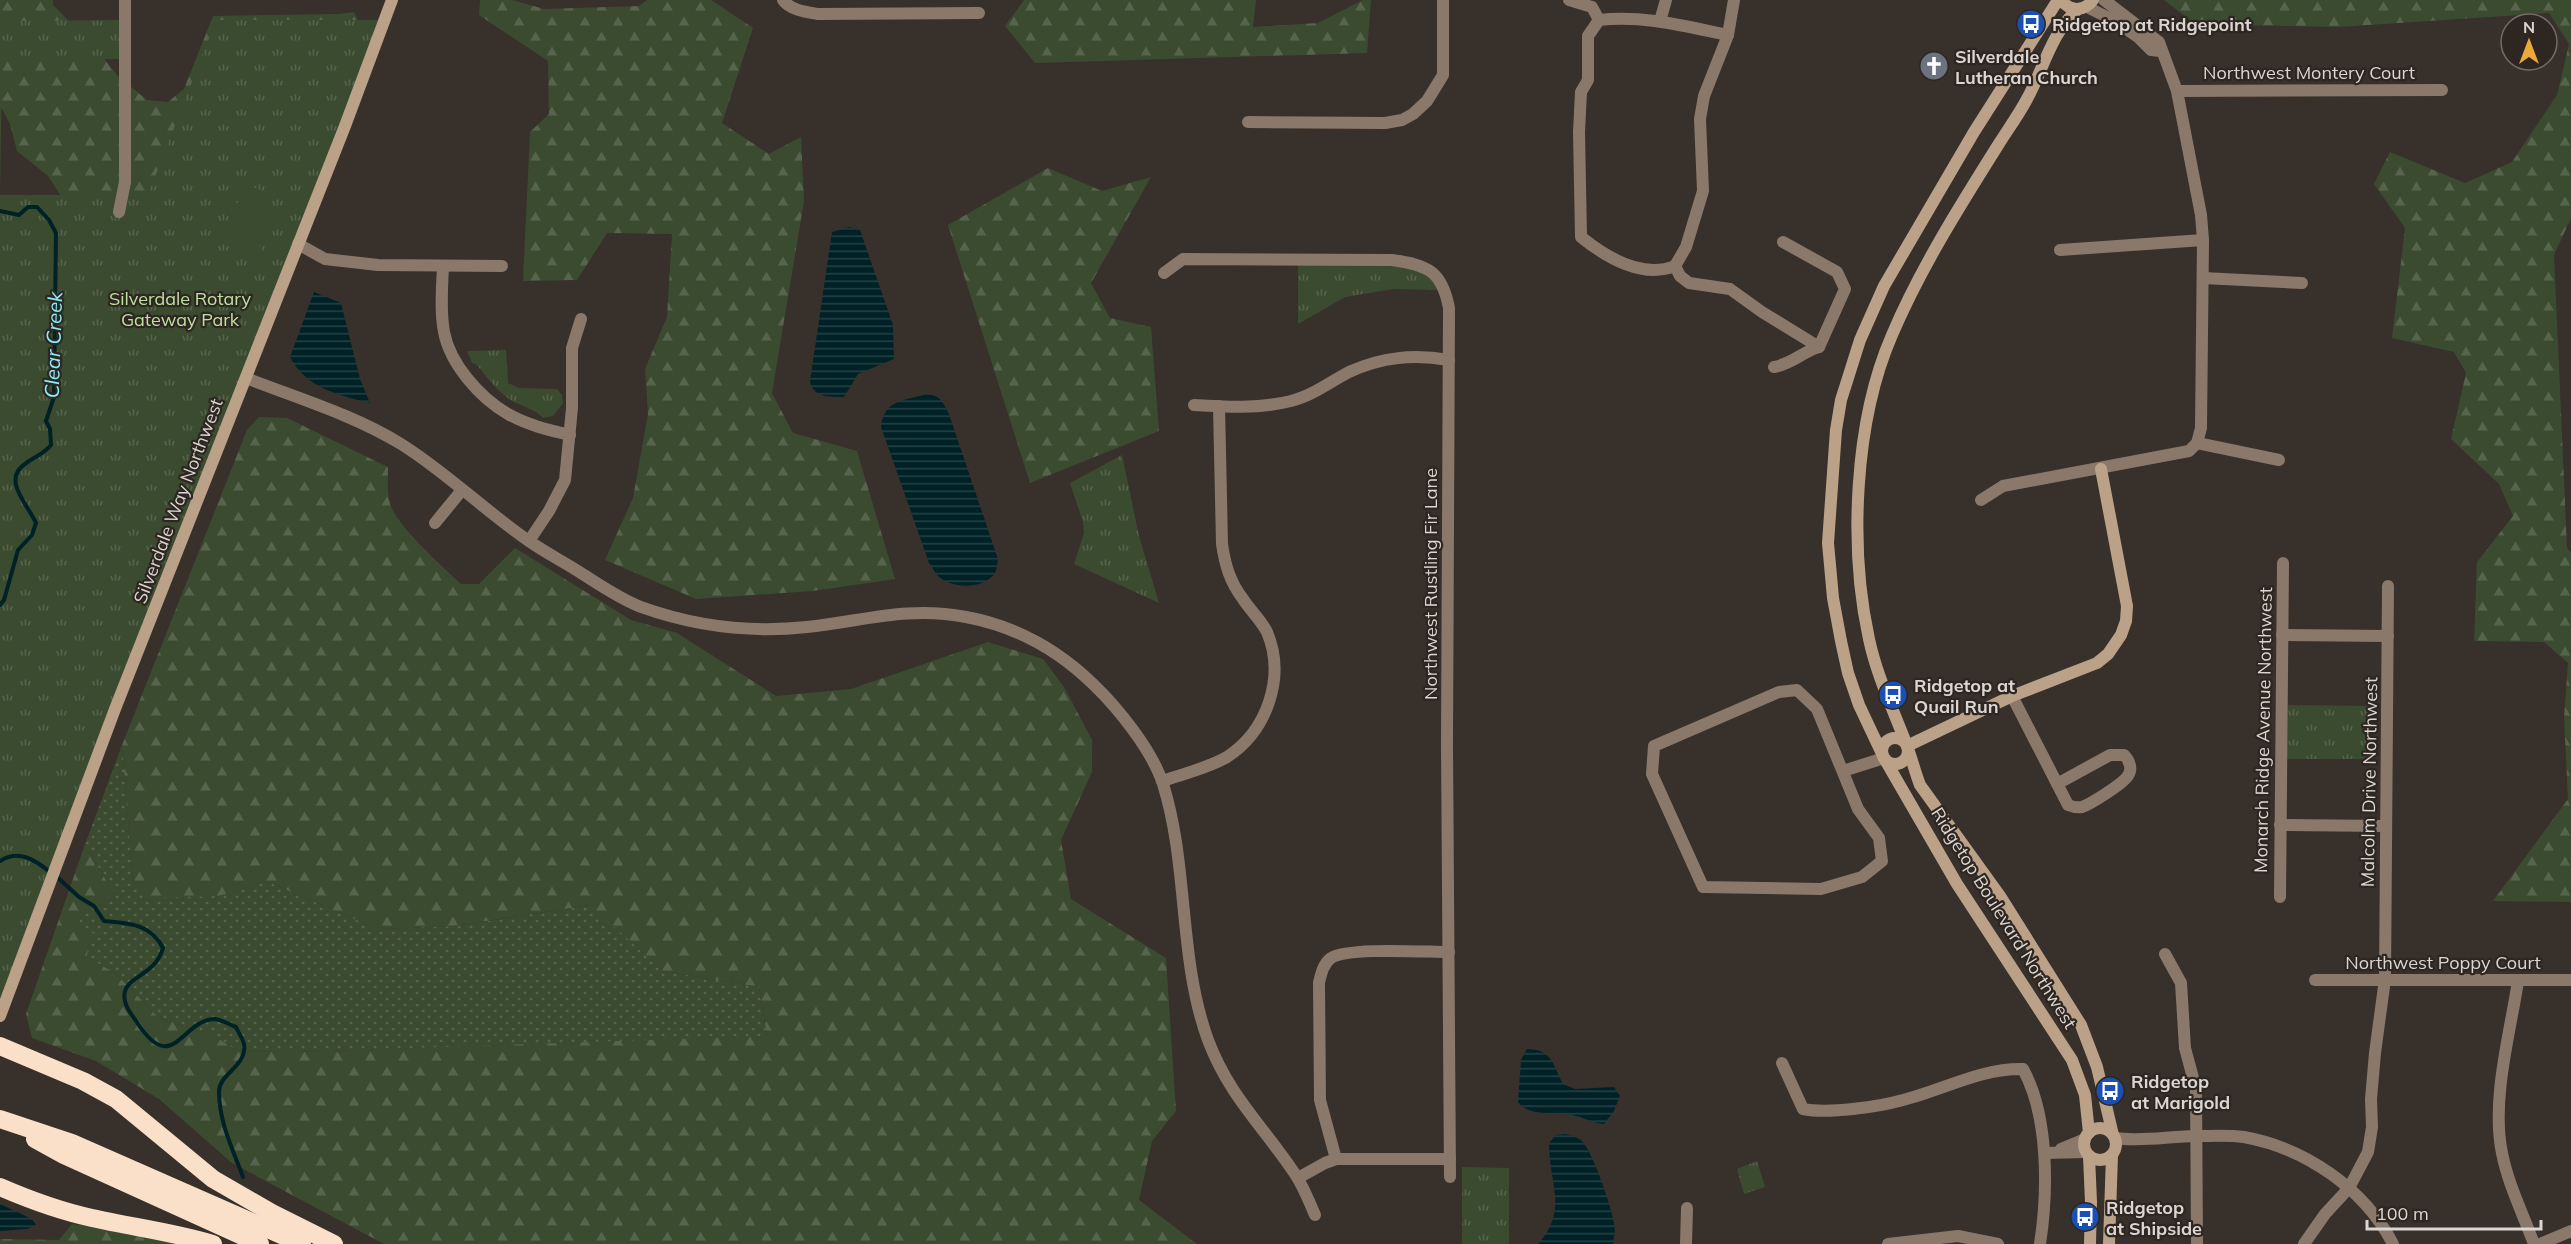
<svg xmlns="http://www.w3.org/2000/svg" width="2571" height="1244" viewBox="0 0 2571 1244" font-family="Mulish,sans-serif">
<defs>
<pattern id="grass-dots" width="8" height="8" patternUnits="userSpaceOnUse" patternTransform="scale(1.5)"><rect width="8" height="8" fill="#3b4b30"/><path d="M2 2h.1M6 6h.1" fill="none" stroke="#57644d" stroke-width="1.8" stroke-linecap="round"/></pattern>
<pattern id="forest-firs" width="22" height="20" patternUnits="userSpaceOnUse" patternTransform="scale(1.5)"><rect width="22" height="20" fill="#3b4b30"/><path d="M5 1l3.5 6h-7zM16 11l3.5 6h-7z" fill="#57644d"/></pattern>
<pattern id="park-tufts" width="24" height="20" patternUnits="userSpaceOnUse" patternTransform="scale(1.5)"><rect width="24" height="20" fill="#3b4b30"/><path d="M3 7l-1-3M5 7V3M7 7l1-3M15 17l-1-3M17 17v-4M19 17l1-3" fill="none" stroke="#57644d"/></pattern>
<pattern id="water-rules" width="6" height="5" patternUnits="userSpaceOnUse" patternTransform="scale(1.5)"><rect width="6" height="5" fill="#002226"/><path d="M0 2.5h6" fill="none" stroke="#254145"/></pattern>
</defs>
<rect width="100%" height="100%" fill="#38302a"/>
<polygon fill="url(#grass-dots)" points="122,745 133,883 219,896 266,881 378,929 454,926 591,905 663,971 759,987 767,1037 295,1052 237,1051 213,1035 159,1018 115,973 87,957 89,942 78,921 84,914 115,896 91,854 83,850"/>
<g fill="url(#forest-firs)">
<polygon points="0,0 53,0 53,5 93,45 118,76 147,100 168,102 184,89 213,16 339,14 354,12 361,27 213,189 67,205 48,176 17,151 10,124 0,105"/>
<polygon points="480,0 512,0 544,9 639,6 647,0 711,0 753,28 722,123 769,154 801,137 804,201 772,393 793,433 857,451 895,579 813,591 696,599 605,560 633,498 648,414 645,369 667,317 672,234 607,233 577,280 523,281 530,132 549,114 548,61 479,15"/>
<polygon points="1024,0 1256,0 1253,27 1318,23 1363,0 1371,0 1367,53 1035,63 1005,26"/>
<polygon points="2164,0 2571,0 2571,218 2554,255 2567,548 2571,553 2571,902 2493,901 2568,799 2564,717 2568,663 2544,642 2474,641 2477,562 2513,516 2499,484 2451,439 2466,373 2454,352 2392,338 2405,228 2374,184 2390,152 2465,183 2512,162 2557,95 2569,44 2549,13 2338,27 2195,24"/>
<polygon points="1048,168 1102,191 1151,177 1091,283 1110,318 1151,327 1159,431 1030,483 948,225"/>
<path d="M259,417L287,418L388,467C388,480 387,492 390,504C397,526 443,567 461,584H479L515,548L631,620L677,633L776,696L851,689L988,642L1043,659L1064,687L1092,740V772L1061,840L1071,899L1166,958L1176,1111L1152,1141L1139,1200L1197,1244H384L232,1163L159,1099L96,1061L32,1038L26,1014L83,850L91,854L115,896L84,914L78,921L84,932L94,933L89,942L87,957L115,973L159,1018L213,1035L237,1051L295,1052L767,1036L759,987L663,971L590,905L454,926L378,929L266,881L219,896L152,898L133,884L122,745L247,430Z"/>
<polygon points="72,1224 147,1233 189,1244 0,1244 0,1239 59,1240"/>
</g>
<g fill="url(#park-tufts)">
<polygon points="125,20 125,59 2,60 0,195 122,195 124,187 148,195 216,20 384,20 0,1016 0,21"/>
<polygon points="1298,259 1415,263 1443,290 1393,289 1345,297 1298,324"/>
<path d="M506,350L508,383L519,388L557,389L562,395L563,403L553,416L543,418C535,409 524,407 514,402C499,394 487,377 476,364L472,363L467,351Z"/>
<polygon points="1122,455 1139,536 1159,603 1074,564 1084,533 1083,522 1070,483"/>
<polygon points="2288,705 2370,706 2370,759 2287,759"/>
<polygon points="1757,1161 1765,1187 1744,1194 1737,1169"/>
<polygon points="1462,1167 1509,1168 1509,1244 1462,1244"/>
</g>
<polygon fill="#3b4b30" points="257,188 266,195 267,216 270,220 259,242 261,250 259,255 233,258 228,209 240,201 248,189"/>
<g fill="url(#water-rules)">
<path d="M849,227L860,230L893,325L894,359L858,374L844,397C830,397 813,398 810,381L832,232Z"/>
<path d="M314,292L341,303L360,379L370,403C338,395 306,388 290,357Z"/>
<path d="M927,394C941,396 943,402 949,414L998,559C997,563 997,569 995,573C984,590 950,589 937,575C934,572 932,566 929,563L881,427C884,399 904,401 927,394Z"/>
<path d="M1527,1049C1552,1049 1553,1065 1563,1084L1575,1089L1614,1087L1620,1096L1614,1111L1604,1124C1593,1123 1583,1117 1572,1115C1555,1112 1529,1117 1518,1102L1521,1060Z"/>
<path d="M1566,1134C1573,1136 1581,1138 1585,1145C1595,1159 1614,1213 1615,1230C1615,1234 1613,1240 1613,1244H1538C1569,1210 1549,1184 1549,1144L1555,1135Z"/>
<polygon points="0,1204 32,1219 36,1225 27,1229 0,1231"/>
</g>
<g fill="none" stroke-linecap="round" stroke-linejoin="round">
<g stroke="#002226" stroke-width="4">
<path d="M0,211L19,215L28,207H37L49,220L56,233L54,397L46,421L50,429L51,445C44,454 34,457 25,464C1,480 29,506 36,523L32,535L18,550L4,600L0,605"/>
<path d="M0,861C19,849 35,860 50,872"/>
<path d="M56,876L79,897L94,906L104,921C129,923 151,924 163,948C156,974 128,977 125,991C122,1003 130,1012 136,1021C173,1078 180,1021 214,1019C221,1019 230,1025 236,1027C238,1032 243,1039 244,1044C248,1066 219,1073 219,1092C219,1122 233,1150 243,1177"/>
</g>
<g stroke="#8a796a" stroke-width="12">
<path d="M783,0C790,10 806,12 818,14L979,13"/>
<polyline points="1569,0 1592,7 1599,20"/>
<polyline points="2087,7 2115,21 2138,37 2151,50 2161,51"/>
<polyline points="1660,21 1666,0"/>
<polyline points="2177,91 2442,90"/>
<polyline points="1248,122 1385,123 1402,120 1413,114 1427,101 1443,75 1443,0"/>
<polyline points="119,212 125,182 125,0"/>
<polyline points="298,244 325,259 378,265 502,266"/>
<polyline points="2060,250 2203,240"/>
<path d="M1675,266C1642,279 1607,258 1581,237L1579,132L1581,92L1588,80V36L1599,20C1644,15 1684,26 1728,35"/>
<polyline points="1675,266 1686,247 1703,191 1700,119 1704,96 1728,35 1734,0"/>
<polyline points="1675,266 1680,276 1689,283 1730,289 1762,312 1819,347"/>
<path d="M443,267C442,288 440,311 444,332C450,364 480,398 508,414C527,425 549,430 570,435"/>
<path d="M1164,273L1183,259L1392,260C1428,265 1442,271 1449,308L1447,744L1450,1177"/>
<polyline points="2203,278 2302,283"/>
<path d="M1774,367C1792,364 1802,352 1819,347L1845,289L1837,272L1783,242"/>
<path d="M246,378C297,398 354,415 401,444C446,472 485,511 529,541C546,553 564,562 581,573C600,585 620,599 641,607C694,626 751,633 807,627C864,621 907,606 966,617C1015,626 1058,650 1093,684C1118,708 1152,750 1163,784C1189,867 1178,958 1208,1040C1229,1096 1263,1126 1295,1174C1303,1186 1309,1201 1315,1215"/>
<path d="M1194,405C1226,407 1259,409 1291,401C1312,396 1330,382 1349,372C1382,357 1413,354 1449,360"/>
<polyline points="2197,443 2279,460"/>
<polyline points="1981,500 2003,486 2189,451 2197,443 2201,428 2203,240 2201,215 2177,91 2159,42 2104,0"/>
<polyline points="435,523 462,490"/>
<polyline points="529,541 549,511 565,480 572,408 572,348 581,319"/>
<polyline points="2282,635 2388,636"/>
<polygon points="1797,690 1817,709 1858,809 1879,838 1882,861 1862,877 1821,889 1703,887 1652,774 1654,746 1779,692"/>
<path d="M2012,696L2068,805C2073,807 2076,808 2082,807C2091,804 2122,784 2127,777C2133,770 2130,761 2124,755H2110L2057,784"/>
<polyline points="1843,771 1884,758"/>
<path d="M1162,781C1183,774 1208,768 1227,757C1267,731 1286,677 1267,632C1261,620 1250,610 1243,599C1230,582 1225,565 1222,544L1219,406"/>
<polyline points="2280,825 2386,826"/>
<polyline points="2280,897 2283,563"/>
<polyline points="2165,954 2181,983 2185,1048 2196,1089 2197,1244"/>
<polyline points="2315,980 2571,980"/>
<path d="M2518,981C2510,1034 2491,1100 2502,1153C2508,1184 2523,1214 2534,1244"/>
<path d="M1782,1063L1803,1109C1828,1114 1878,1107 1903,1100C1943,1090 1981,1068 2023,1069C2049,1116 2048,1192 2040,1244"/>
<path d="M2115,1138C2143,1142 2169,1136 2198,1136C2212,1136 2229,1135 2244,1137C2305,1148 2364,1188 2393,1244"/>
<polyline points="2061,1149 2085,1139"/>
<polyline points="2045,1153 2086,1152"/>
<path d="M1336,1159L1320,1100L1319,983C1321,974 1323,964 1331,958C1348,947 1425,952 1449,952"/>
<polyline points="1298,1178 1325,1163 1336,1159 1450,1159"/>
<polyline points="1686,1244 1687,1208"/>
<polyline points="1888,1244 1958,1236 1998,1244"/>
<polyline points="2304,1244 2325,1214 2349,1188 2368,1152 2372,1127 2371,1099 2375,1053 2385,979 2388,586"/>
<polyline points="2540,1244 2571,1231"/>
</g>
<g stroke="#bca189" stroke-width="12">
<polyline points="2058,0 1974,132 1884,286 1860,340 1841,400 1836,430 1828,543 1833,598 1841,641 1848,673 1859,705 1884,758 1957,884 2072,1060 2085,1095 2089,1133"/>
<path d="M2061,0C2070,12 2084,12 2093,0"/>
<path d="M2078,9C2051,33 2044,68 2027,99C2019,114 2009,128 2000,142C1961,204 1921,267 1892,335C1854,422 1849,548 1869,639C1877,677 1894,711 1907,746C1912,759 1915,772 1920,785L2000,896L2081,1025L2097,1067L2113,1135"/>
<circle cx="1895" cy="751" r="13"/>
<polyline points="1907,746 2012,696 2097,663 2108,654 2121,635 2126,621 2127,606 2101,469"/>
<polyline points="0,1016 115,709 345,126 392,0"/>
<circle cx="2100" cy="1144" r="16"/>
<polyline points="2089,1156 2091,1202 2090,1244"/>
<polyline points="2109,1244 2112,1155"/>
</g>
<g stroke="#fae0c9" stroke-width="18">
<polyline points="0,1046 83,1081 116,1099 213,1179 272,1213 334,1244"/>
<polyline points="0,1119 72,1143 302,1244"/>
<polyline points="35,1139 64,1155 260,1244"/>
<path d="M0,1187C30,1200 60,1211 92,1218C132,1227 173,1232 213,1244"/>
</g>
</g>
<defs>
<g id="bus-disc" transform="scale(1.5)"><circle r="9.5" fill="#1a4fb4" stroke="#2e2620"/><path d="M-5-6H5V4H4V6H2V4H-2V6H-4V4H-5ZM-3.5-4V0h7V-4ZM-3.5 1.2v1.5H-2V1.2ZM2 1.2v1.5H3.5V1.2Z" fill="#fff"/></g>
<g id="church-disc" transform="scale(1.5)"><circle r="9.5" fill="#6b7280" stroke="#2e2620"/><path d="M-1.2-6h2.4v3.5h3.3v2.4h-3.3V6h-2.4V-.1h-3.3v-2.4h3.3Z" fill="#fff"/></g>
</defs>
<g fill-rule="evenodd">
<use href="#bus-disc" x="2031" y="24"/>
<use href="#church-disc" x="1934" y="66"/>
<use href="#bus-disc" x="1893" y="695"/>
<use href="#bus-disc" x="2110" y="1091"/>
<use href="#bus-disc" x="2085" y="1217"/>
</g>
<g text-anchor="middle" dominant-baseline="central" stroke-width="4.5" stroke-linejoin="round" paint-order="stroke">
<g font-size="18" font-weight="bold" fill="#dbd6d2" stroke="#2e2620" text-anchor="start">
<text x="2052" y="24">Ridgetop at Ridgepoint</text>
<text x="1955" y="56">Silverdale<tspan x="1955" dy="21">Lutheran Church</tspan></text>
<text x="1914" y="685">Ridgetop at<tspan x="1914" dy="21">Quail Run</tspan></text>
<text x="2131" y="1081">Ridgetop<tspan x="2131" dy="21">at Marigold</tspan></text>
<text x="2106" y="1207">Ridgetop<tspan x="2106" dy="21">at Shipside</tspan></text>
</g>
<g font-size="18" fill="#dbd6d2" stroke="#2e2620">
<text x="2309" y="72">Northwest Montery Court</text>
<text transform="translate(178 501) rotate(-69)">Silverdale Way Northwest</text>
<text transform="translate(1430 584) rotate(-90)">Northwest Rustling Fir Lane</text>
<text transform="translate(2263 730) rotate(-89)">Monarch Ridge Avenue Northwest</text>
<text transform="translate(2369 782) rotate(-89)">Malcolm Drive Northwest</text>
<text transform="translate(2004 918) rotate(58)">Ridgetop Boulevard Northwest</text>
<text x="2443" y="962">Northwest Poppy Court</text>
</g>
<g font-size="18" fill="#bbe29f" stroke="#2e2620">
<text x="180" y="298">Silverdale Rotary<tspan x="180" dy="21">Gateway Park</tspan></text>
</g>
<g font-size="20" font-style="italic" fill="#86effd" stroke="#2e2620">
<text transform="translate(53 345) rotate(-88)">Clear Creek</text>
</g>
</g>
<g transform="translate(2529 42)"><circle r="28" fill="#2e2620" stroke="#736c67" stroke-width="1.5"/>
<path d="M0-4.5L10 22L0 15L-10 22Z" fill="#eca93b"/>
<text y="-9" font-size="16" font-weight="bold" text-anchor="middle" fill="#dbd6d2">N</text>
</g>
<path d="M2367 1220v9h174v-9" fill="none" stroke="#dbd6d2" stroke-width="3"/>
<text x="2376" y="1220" font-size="18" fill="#dbd6d2" stroke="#2e2620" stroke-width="4.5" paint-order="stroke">100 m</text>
</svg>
